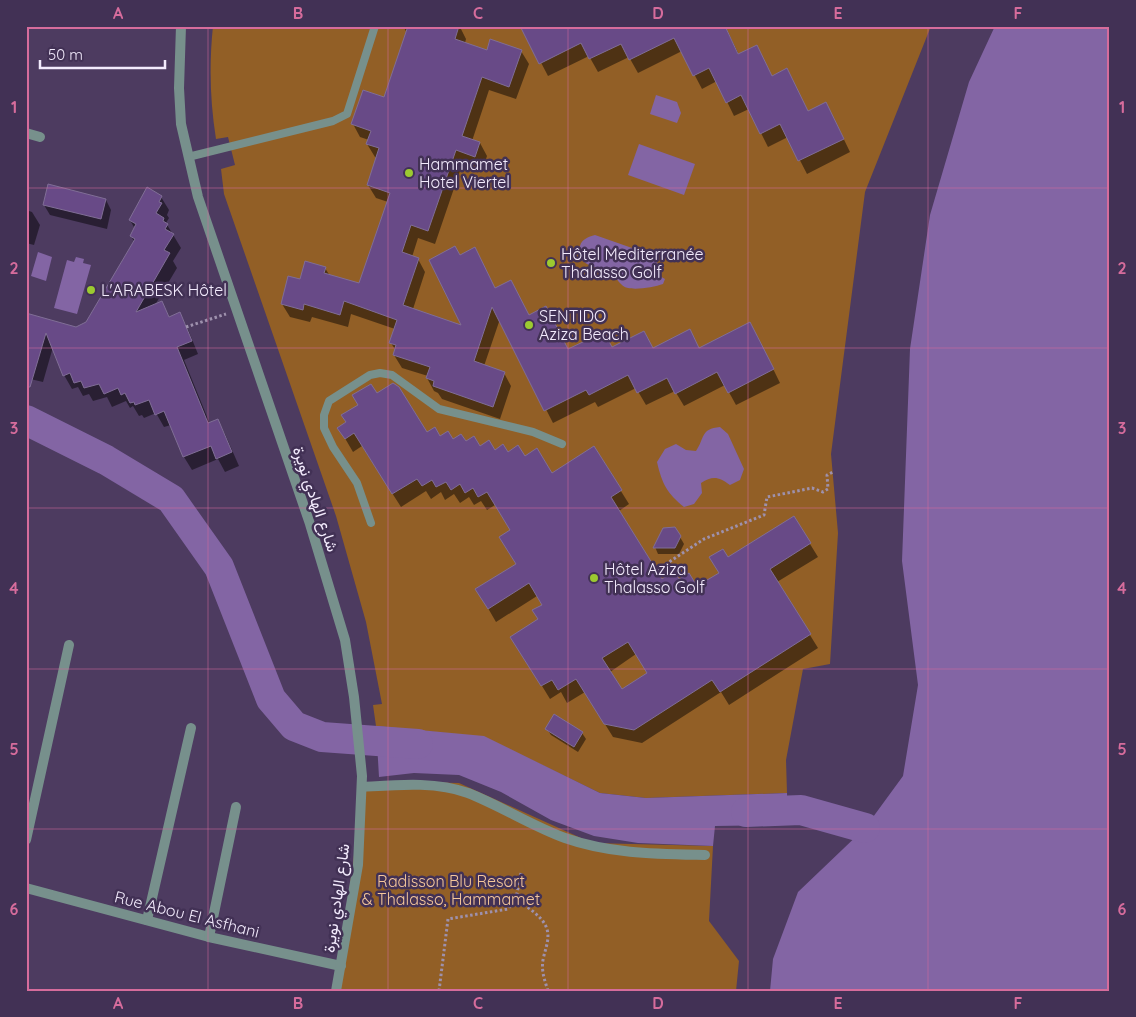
<svg xmlns="http://www.w3.org/2000/svg" width="1136" height="1017" viewBox="0 0 1136 1017" font-family="Quicksand,Vazirmatn,sans-serif">
<rect width="100%" height="100%" fill="#4d3b60"/>
<g fill="#925f26">
<path d="M213,26H931L865,192L831,454L838,533L830,664L803,669L786,760L787,793L646,798L600,793L484,737L376,726L373,705L382,704L366,622L336,516L224,194L221,169L235,165L228,137L216,139C210,101 209,65 213,26Z"/>
<polygon points="414,782 459,783 592,843 713,846 709,921 739,961 736,991 335,991 363,791"/>
</g>
<g fill="#8365a4">
<polygon points="995,26 1110,26 1110,991 770,991 773,959 798,892 865,828 903,776 918,685 902,561 910,349 930,215 969,82"/>
<polygon points="656,95 677,102 681,113 677,123 650,114"/>
<polygon points="639,144 695,164 684,195 628,175"/>
<path d="M595,235L652,255C653,257 656,259 657,262C660,270 654,273 665,279L663,284C655,287 637,290 628,288C620,287 617,277 611,273C600,267 573,266 580,246C582,239 588,237 595,235Z"/>
<polygon points="38,252 52,257 46,281 31,276"/>
<polygon points="76,257 84,259 83,263 91,265 77,314 54,308 67,260 74,262"/>
<path d="M720,427L728,434L744,469L740,480L730,485C719,477 713,475 701,483L702,493L694,504L684,507C667,493 662,484 657,462L665,449L676,444L686,450L696,451C705,438 700,429 720,427Z"/>
<polygon points="376,726 484,736 600,793 646,798 787,793 788,825 715,826 713,846 638,843 594,836 551,820 501,792 459,775 414,773 379,777"/>
</g>
<g fill="#0007" fill-rule="evenodd">
<polygon points="403,26 462,26 461,29 466,39 465,43 488,51 521,51 529,64 516,99 489,90 472,141 480,143 487,156 483,169 463,162 435,244 418,238 412,257 418,259 425,272 413,309 464,327 460,256 495,290 569,351 612,349 699,349 757,336 780,383 736,405 725,385 684,406 675,391 646,405 636,388 598,407 595,402 553,423 500,319 484,366 504,373 511,386 500,419 442,399 438,393 434,391 427,378 428,376 402,368 394,355 396,351 391,343 395,329 351,314 348,327 312,317 310,322 290,317 282,304 301,281 325,268 330,276 360,284 388,202 376,198 368,185 377,158 375,157 367,144 369,140 360,137 353,124 385,99 407,33"/>
<polygon points="522,26 725,26 739,55 764,60 772,77 808,112 833,117 850,152 807,174 788,137 768,147 749,109 734,116 717,81 702,89 682,51 638,73 629,57 598,72 589,56 548,76"/>
<polygon points="161,197 169,210 167,215 169,218 166,223 181,248 173,261 177,268 155,305 162,303 170,318 180,314 187,327 198,354 184,360 210,424 218,420 225,434 239,466 225,472 218,459 192,470 184,457 171,425 164,427 156,413 144,418 142,415 139,416 133,406 130,408 126,401 112,407 107,397 93,401 89,394 83,396 78,387 72,389 64,375 53,347 43,382 26,378 26,314 76,328 87,323 134,241 131,236 135,229 130,220"/>
<polygon points="106,200 111,210 107,229 50,215 44,205"/>
<polygon points="26,210 32,212 40,225 34,245 26,243"/>
<path d="M376,395L427,434L524,457L552,474L594,448L629,504L619,511L662,580L678,581L697,588L720,573L728,559L794,518L818,557L777,582L818,648L729,705L721,692L642,743L613,737L585,692L567,703L561,692L550,699L520,650L539,620L543,605L537,596L496,622L485,603L517,564L512,530L495,505L487,510L481,501L474,505L469,497L460,503L454,494L445,500L441,492L431,499L426,491L401,507L362,446L353,452L339,428ZM636,654L648,674L622,691L610,672Z"/>
<polygon points="680,537 684,544 679,554 658,554 655,547"/>
<polygon points="547,729 582,733 586,739 578,752 551,735"/>
</g>
<g fill="none" stroke-linecap="round" stroke-linejoin="round">
<g stroke="#8365a4" stroke-width="30">
<polyline points="26,420 106,460 171,499 219,567 271,699 294,726 322,737 418,744"/>
<polyline points="746,812 801,810 865,828"/>
</g>
</g>
<g fill="#684a87" stroke="#806e96" fill-rule="evenodd">
<polygon points="408,26 459,26 455,39 487,50 490,39 522,50 509,87 482,77 462,136 480,142 475,157 456,150 428,231 411,225 402,252 419,258 403,305 461,325 429,260 455,246 460,255 475,247 495,288 511,280 529,315 546,306 568,349 604,332 612,347 644,331 653,348 690,329 699,348 750,322 774,369 728,393 717,372 675,394 667,378 637,393 628,375 589,395 586,390 544,411 492,307 474,361 505,372 493,407 433,386 434,381 426,378 430,367 393,355 396,345 389,343 397,320 344,301 340,315 304,304 303,310 281,304 288,276 300,279 305,261 326,267 324,273 359,283 390,193 367,185 379,148 366,144 371,131 351,124 363,90 384,97"/>
<polygon points="520,26 725,26 738,54 757,45 772,76 787,68 808,111 826,102 844,139 798,161 780,124 760,134 741,95 726,103 709,68 693,76 674,38 629,60 621,44 589,59 581,43 539,64"/>
<polygon points="48,184 106,199 101,219 43,205"/>
<polygon points="147,187 162,196 159,202 162,203 156,213 164,218 163,221 168,224 165,229 174,234 164,250 170,253 136,312 162,301 169,317 180,312 192,341 177,347 208,423 218,419 232,452 216,459 211,446 183,457 164,411 155,415 149,400 135,405 134,402 130,403 125,393 121,395 118,388 104,394 99,384 84,388 81,381 74,383 70,373 63,376 46,333 30,387 26,387 26,313 76,327 86,322 135,239 130,236 136,224 129,220"/>
<path d="M393,383L399,387L427,432L435,427L440,436L448,431L453,439L461,434L466,441L474,436L480,446L489,440L495,450L503,444L508,452L518,445L525,456L537,448L552,473L594,446L622,490L611,497L662,579L674,571L679,579L689,573L697,586L719,573L709,557L723,549L728,557L794,516L811,543L770,569L811,634L720,692L712,680L634,730L604,724L576,679L558,690L552,680L541,686L510,637L538,619L532,610L542,605L529,583L488,609L475,589L516,564L499,537L510,530L487,492L478,497L473,488L465,493L460,484L451,490L446,482L436,487L432,480L422,486L417,479L392,494L354,433L345,439L337,428L346,422L341,415L358,405L352,395L371,384L377,393ZM628,642L647,673L622,689L602,658Z"/>
<polygon points="675,527 681,536 675,548 653,548 663,528"/>
<polygon points="554,714 583,732 574,747 545,729"/>
</g>
<g fill="none" stroke-linecap="round" stroke-linejoin="round">
<g stroke="#9e91ad" stroke-width="3" stroke-dasharray="2.5 2.5" stroke-linecap="butt">
<polyline points="186,327 226,314"/>
<polyline points="657,570 704,539 764,515 767,497 812,488 823,492 828,489 827,475 833,472"/>
<path d="M516,898C526,907 543,916 547,929C550,940 545,949 543,960C541,971 545,981 548,991"/>
<polyline points="439,991 448,919 508,909 516,898 521,873"/>
</g>
<g stroke="#77908c" stroke-width="8">
<polyline points="188,157 333,121 347,114 375,26"/>
<polyline points="371,523 357,483 333,447 324,428 324,415 329,401 370,375 380,373 392,375 439,409 533,432 562,444"/>
</g>
<g stroke="#77908c" stroke-width="10">
<polyline points="26,133 40,137"/>
<path d="M362,787C396,785 435,781 468,793C501,806 532,826 565,838C610,854 658,854 705,855"/>
<polyline points="26,840 69,645"/>
<polyline points="26,888 209,937 341,966"/>
<polyline points="147,920 191,728"/>
<polyline points="209,937 236,807"/>
</g>
<polyline stroke="#77908c" stroke-width="10" points="181,26 179,88 181,124 198,197 310,524 345,640 354,697 362,776 358,865 336,991"/>
</g>
<path fill="none" stroke="#d66c9c" stroke-width="1" stroke-opacity="0.55" d="M208,26V991M388,26V991M568,26V991M748,26V991M928,26V991M26,188H1110M26,348H1110M26,508H1110M26,669H1110M26,829H1110"/>
<g fill="#9cca31" stroke="#423155" stroke-width="2">
<circle cx="409" cy="173" r="5"/>
<circle cx="551" cy="263" r="5"/>
<circle cx="91" cy="290" r="5"/>
<circle cx="529" cy="325" r="5"/>
<circle cx="594" cy="578" r="5"/>
</g>
<g text-anchor="middle" dominant-baseline="central" stroke-width="5" stroke-linejoin="round" paint-order="stroke">
<g font-size="16" fill="#f3ebfd" stroke="#423155" text-anchor="start">
<text x="419" y="164">Hammamet<tspan x="419" dy="18">Hotel Viertel</tspan></text>
<text x="561" y="254">Hôtel Mediterranée<tspan x="561" dy="18">Thalasso Golf</tspan></text>
<text x="101" y="290">L'ARABESK Hôtel</text>
<text x="539" y="316">SENTIDO<tspan x="539" dy="18">Aziza Beach</tspan></text>
<text x="604" y="569">Hôtel Aziza<tspan x="604" dy="18">Thalasso Golf</tspan></text>
</g>
<g font-size="16" fill="#f3ebfd" stroke="#423155">
<text transform="translate(316 499) rotate(71)">شارع الهادي نويرة</text>
<text transform="translate(336 898) rotate(-82)">شارع الهادي نويرة</text>
<text transform="translate(187 914) rotate(14)">Rue Abou El Asfhani</text>
</g>
<g font-size="16" fill="#f5c79b" stroke="#423155">
<text x="451" y="881">Radisson Blu Resort<tspan x="451" dy="18">&amp; Thalasso, Hammamet</tspan></text>
</g>
</g>
<rect width="1136" height="1017" fill="none" stroke="#423155" stroke-width="55"/>
<path d="M40 60v8h125v-8" fill="none" stroke="#f3ebfd" stroke-width="2.5"/>
<text x="48" y="60" font-size="15" fill="#f3ebfd" stroke="#423155" stroke-width="4" paint-order="stroke">50 m</text>
<rect x="28" y="28" width="1080" height="962" fill="none" stroke="#d66c9c" stroke-width="2"/>
<g font-size="16" text-anchor="middle" font-weight="bold" fill="#d66c9c">
<text x="118" y="19">A</text>
<text x="298" y="19">B</text>
<text x="478" y="19">C</text>
<text x="658" y="19">D</text>
<text x="838" y="19">E</text>
<text x="1018" y="19">F</text>
<text x="14" y="113">1</text>
<text x="1122" y="113">1</text>
<text x="14" y="274">2</text>
<text x="1122" y="274">2</text>
<text x="14" y="434">3</text>
<text x="1122" y="434">3</text>
<text x="14" y="594">4</text>
<text x="1122" y="594">4</text>
<text x="14" y="755">5</text>
<text x="1122" y="755">5</text>
<text x="14" y="915">6</text>
<text x="1122" y="915">6</text>
<text x="118" y="1009">A</text>
<text x="298" y="1009">B</text>
<text x="478" y="1009">C</text>
<text x="658" y="1009">D</text>
<text x="838" y="1009">E</text>
<text x="1018" y="1009">F</text>
</g>
</svg>
